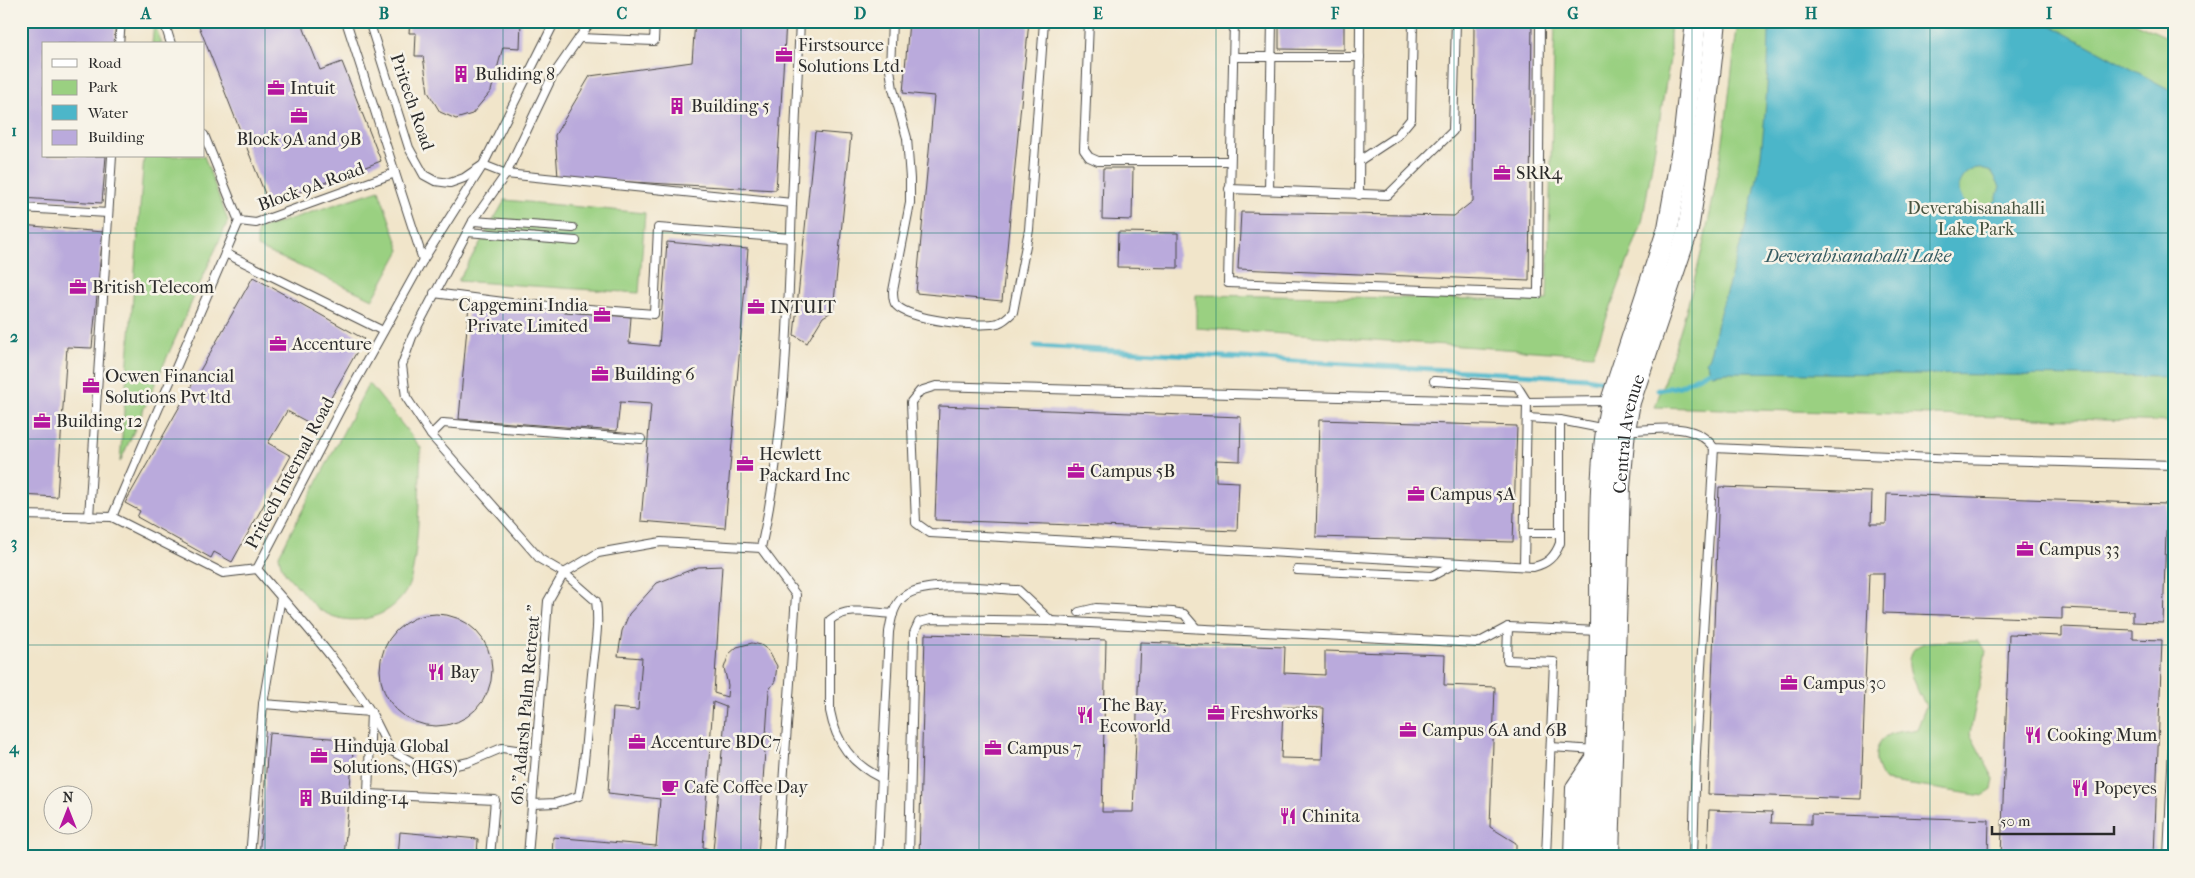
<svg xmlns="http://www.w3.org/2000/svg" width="2195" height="878" viewBox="0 0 2195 878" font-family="'IM FELL French Canon',serif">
<rect width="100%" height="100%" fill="#f7f3e8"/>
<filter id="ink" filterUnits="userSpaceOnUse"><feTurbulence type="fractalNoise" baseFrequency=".02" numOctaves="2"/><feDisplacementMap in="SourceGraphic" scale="10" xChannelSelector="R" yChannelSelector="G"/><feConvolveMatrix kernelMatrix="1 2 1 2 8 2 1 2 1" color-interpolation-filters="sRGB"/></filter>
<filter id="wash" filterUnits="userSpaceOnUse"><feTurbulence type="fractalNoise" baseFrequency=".0096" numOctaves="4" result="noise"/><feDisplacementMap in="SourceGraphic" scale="20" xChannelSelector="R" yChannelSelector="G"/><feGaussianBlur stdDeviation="1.12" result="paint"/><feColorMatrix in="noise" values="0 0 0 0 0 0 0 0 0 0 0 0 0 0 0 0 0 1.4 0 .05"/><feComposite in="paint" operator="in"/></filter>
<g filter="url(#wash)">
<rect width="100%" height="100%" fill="#f1e5ca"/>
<g fill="#9ad081" stroke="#627e56">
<polygon points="1555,21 1670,21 1670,59 1642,223 1593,355 1196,328 1196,295 1547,300"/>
<path d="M1738,21H2131L2174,40V422L1655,407C1681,334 1702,260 1716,183C1726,130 1731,75 1738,21Z"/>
<polygon points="154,22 162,44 152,44"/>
<polygon points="144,156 204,156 228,221 120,462"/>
<polygon points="379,190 400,250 373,299 257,247 257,230"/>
<polygon points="505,200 645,213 639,293 458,281"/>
<path d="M369,383L421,448C419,480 420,568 406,591C389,620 349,628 322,611C312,605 305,595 298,587C288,577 280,569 279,555Z"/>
<path d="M1949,641H1978L1986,651L1970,734L1994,779L1992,790L1983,796L1885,781C1873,768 1871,742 1890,734C1899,731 1909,731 1917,729L1926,706C1918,690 1894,656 1922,644C1929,641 1941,642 1949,641Z"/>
</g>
<path fill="#4cb6c9" stroke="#3c707a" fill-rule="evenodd" d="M1769,21H2043L2174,92V377L1726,372L1712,374L1706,361C1713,353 1714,331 1718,319C1734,265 1754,209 1761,154C1766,110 1769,65 1769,21ZM1977,168L1992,172L2000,186L1996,200C1969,229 1939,179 1977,168Z"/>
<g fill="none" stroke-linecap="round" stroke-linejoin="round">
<g stroke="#4cb6c9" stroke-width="5">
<polyline points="1035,346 1587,378 1602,381"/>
<polyline points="1658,390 1680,386 1709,371"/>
</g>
</g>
<g id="blocks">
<g fill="#baaadc" fill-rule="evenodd">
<polygon points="21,21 116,21 114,44 44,44 44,156 106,156 102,203 21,198"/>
<polygon points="197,21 301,21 320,70 342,62 381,161 269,204"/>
<polygon points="410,21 521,21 520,48 503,47 491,91 472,114 456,119 440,112 428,92 423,56 415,56 416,33 409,33"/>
<polygon points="695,21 786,21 776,190 558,178 555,135 590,76 692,62"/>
<polygon points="909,21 1029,21 1002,301 916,293 934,96 903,93"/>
<polygon points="1279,21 1344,21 1344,50 1279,49"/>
<polygon points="1474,21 1532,21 1529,281 1238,269 1241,212 1454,216 1473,201"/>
<polygon points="815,132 851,135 833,311 823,317 807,343 794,335"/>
<polygon points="1103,168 1133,168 1132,220 1102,219"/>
<polygon points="21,225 103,232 92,348 67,347 57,497 21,495"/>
<polygon points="1118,232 1178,233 1178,268 1117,267"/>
<polygon points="667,242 748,249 725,528 641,521 651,404 620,402 617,431 459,419 469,304 631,317 629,343 659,346"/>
<polygon points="253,277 364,339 315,426 287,411 268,443 291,456 232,562 214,552 211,558 137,517 140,511 125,503"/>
<polygon points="939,406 1241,417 1240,461 1216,460 1216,481 1239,482 1237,531 935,520"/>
<polygon points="1319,420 1517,426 1513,542 1316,537"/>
<polygon points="1719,487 1872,492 1871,524 1886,524 1887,494 2167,504 2163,623 2133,622 2133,611 2062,608 2062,619 1883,613 1884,573 1869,573 1861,799 1708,794"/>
<path d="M722,566L714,693L727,697L728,685L724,668L729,654L737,647L752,643L761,645L768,650L777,666L775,681L769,690L758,857H552L553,837L656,846L660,799L608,793L613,708L638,710L642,658L618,656L622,631L629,614L657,583L698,567ZM713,702L726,707L713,851L703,847Z"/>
<circle cx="436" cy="670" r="56"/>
<polygon points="2062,627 2133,630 2133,639 2162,640 2154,857 2001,857 2009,634 2062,636"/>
<path d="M925,634L1106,640L1102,812H1133L1140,642L1285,647L1284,673L1325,675V651L1445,655L1444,685L1495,687L1490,827L1516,843V857H919ZM1283,707L1324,708L1322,759L1281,758Z"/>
<polygon points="269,733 354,740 344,857 259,857"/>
<polygon points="1709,810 1772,812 1771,823 1811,824 1811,814 1989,820 1988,857 1707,857"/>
<polygon points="400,832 478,839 477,857 398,857"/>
</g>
</g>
</g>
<g filter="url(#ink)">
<use href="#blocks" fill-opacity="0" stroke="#494743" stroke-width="1"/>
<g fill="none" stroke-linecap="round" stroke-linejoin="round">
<g stroke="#494743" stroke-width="10">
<g id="service">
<polyline points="164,21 171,44"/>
<polyline points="346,21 423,260"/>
<polyline points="369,21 409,148 424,175 435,181 450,183 464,178 483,165 555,21"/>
<path d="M892,21L890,69L893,89L907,138L910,179V203L893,291C893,295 893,302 896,305C910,320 979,328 998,323C1004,321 1008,317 1013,312L1029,230L1044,21"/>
<polyline points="1089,21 1084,150 1089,157 1098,161 1229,161"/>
<polyline points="1234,21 1228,283 1538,294 1540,21"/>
<polyline points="579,38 654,41 655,21"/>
<polyline points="119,44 121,21"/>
<polyline points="1234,57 1360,57"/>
<polyline points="204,135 239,221 256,223 395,173"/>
<polyline points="1359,161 1397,136 1411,119 1413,21"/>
<polyline points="1229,189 1388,195 1453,131 1456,21"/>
<polyline points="1269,190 1272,21"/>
<polyline points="1359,195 1360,21"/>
<polyline points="792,203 800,21"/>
<polyline points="21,208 108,213"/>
<polyline points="473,221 573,228"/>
<polyline points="467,232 576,241"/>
<polyline points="225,253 383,331"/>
<polyline points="434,293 511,303 654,314 658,228 791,238"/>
<polyline points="1434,381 1517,386 1527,402 1524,566"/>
<polyline points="1527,418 1560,420 1606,429"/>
<path d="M1560,420V543C1555,557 1547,564 1533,567L930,533L916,523L911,402L920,391L936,386L1527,402L1609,401"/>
<path d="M1625,430C1657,431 1693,419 1714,448L1956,459L2174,465"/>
<polyline points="431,435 443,423 641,439"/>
<path d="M21,515L112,517L223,573L257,569L342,406L423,260L483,165L506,174L792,203C788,318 786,436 761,548"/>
<polyline points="89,517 112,156"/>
<polyline points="112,517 239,221"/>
<polyline points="1524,533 1560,533"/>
<path d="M257,569C296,615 338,660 371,712L263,704L281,597"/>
<polyline points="1297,570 1432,576 1454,564"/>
<polyline points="1079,612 1096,608 1173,612 1184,614 1196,628"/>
<polyline points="1508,627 1507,660 1554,662 1546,857"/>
<polyline points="371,712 368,794 495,800 490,857"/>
<polyline points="372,714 390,750 421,767 447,767 469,762 502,748 537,753"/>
<polyline points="1551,747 1596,750"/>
<path d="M881,778C852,764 836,743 830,711V620C847,606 872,613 893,614"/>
<path d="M532,804L556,803L579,796C586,759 587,722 591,685C593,656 600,629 596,601L564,573L540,559L431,435L406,397L402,365L412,337L473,221L506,174L552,77L591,21"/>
<polyline points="250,857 263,704"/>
<polyline points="528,857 548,601 564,573 598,553 661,542 761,548 796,595 778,857"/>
<path d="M878,857L889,632C891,620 893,608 901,599C920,578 991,589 1018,590L1051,621"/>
<polyline points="909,857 914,633 919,622 931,619 1051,621 1478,643 1508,627 1599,631"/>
<polyline points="1693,857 1696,752 1714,448"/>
<polyline points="2168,857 2174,723"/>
</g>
</g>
<g stroke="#494743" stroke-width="22">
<g id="tertiary">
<polyline points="1574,857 1576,788 1595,760"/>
<path d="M1592,857C1595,781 1599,705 1600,628C1601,553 1596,475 1611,401L1668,228L1683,143L1696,21"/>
<path id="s1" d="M1609,857L1620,487L1625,430L1630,402L1688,230L1703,137L1716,21"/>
</g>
</g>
<use href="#service" stroke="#fff" stroke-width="8"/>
<use href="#tertiary" stroke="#fff" stroke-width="20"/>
</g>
</g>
<path fill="none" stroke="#0f766e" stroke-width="1" stroke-opacity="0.55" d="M265,21V857M503,21V857M741,21V857M979,21V857M1216,21V857M1454,21V857M1692,21V857M1930,21V857M21,233H2174M21,439H2174M21,645H2174"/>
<defs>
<g id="office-bare" transform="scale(1.35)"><path d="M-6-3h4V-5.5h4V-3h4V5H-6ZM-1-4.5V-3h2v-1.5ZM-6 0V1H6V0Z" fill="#b5179e" stroke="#f7f3e8" stroke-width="2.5" paint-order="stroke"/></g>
<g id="building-bare" transform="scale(1.35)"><path d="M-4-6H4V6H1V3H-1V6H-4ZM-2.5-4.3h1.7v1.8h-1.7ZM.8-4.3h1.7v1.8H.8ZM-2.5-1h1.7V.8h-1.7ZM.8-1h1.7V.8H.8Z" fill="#b5179e" stroke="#f7f3e8" stroke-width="2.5" paint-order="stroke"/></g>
<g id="restaurant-bare" transform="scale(1.35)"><path d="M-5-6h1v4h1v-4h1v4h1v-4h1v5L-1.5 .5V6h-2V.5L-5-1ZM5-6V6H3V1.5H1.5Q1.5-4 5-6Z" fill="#b5179e" stroke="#f7f3e8" stroke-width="2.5" paint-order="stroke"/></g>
<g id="cafe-bare" transform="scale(1.35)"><path d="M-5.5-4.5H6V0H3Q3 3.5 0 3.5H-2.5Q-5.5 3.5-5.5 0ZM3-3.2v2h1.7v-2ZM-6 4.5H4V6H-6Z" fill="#b5179e" stroke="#f7f3e8" stroke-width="2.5" paint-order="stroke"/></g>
</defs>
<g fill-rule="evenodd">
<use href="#office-bare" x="784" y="55"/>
<use href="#building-bare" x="461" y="74"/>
<use href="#office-bare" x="276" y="88"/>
<use href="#building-bare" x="677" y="106"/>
<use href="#office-bare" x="299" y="116"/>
<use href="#office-bare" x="1502" y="173"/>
<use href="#office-bare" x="78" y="287"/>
<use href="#office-bare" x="756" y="307"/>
<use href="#office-bare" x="602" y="315"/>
<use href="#office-bare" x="278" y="344"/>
<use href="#office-bare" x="600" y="374"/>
<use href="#office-bare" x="91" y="386"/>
<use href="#office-bare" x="42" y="421"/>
<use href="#office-bare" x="745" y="464"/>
<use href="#office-bare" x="1076" y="471"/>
<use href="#office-bare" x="1416" y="494"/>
<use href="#office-bare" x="2025" y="549"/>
<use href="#restaurant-bare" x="436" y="672"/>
<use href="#office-bare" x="1789" y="683"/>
<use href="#office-bare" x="1216" y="713"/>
<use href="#restaurant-bare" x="1085" y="715"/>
<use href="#office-bare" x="1408" y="730"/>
<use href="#restaurant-bare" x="2033" y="735"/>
<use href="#office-bare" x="637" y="742"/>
<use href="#office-bare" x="993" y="748"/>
<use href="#office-bare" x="319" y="756"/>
<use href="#cafe-bare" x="670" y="787"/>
<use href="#restaurant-bare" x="2080" y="788"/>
<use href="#building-bare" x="306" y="798"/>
<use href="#restaurant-bare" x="1288" y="816"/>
</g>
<g text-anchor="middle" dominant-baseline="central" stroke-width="5" stroke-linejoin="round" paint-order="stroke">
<g font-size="18" fill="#2b2b2b" stroke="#f7f3e8" text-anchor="start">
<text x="798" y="45">Firstsource<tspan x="798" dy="21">Solutions Ltd.</tspan></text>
<text x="475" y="74">Buliding 8</text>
<text x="290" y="88">Intuit</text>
<text x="691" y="106">Building 5</text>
<text x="299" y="139" text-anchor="middle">Block 9A and 9B</text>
<text x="1516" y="173">SRR4</text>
<text x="92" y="287">British Telecom</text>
<text x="588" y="305" text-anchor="end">Capgemini India<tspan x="588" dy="21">Private Limited</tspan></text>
<text x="770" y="307">INTUIT</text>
<text x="292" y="344">Accenture</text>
<text x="614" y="374">Building 6</text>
<text x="105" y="376">Ocwen Financial<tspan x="105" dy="21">Solutions Pvt ltd</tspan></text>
<text x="56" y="421">Building 12</text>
<text x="759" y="454">Hewlett<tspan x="759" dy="21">Packard Inc</tspan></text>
<text x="1090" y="471">Campus 5B</text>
<text x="1430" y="494">Campus 5A</text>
<text x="2039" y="549">Campus 33</text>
<text x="450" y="672">Bay</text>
<text x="1803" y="683">Campus 30</text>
<text x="1099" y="705">The Bay,<tspan x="1099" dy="21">Ecoworld</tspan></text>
<text x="1230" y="713">Freshworks</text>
<text x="1422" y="730">Campus 6A and 6B</text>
<text x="2047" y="735">Cooking Mum</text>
<text x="651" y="742">Accenture BDC7</text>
<text x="333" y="746">Hinduja Global<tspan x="333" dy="21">Solutions, (HGS)</tspan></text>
<text x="1007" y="748">Campus 7</text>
<text x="684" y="787">Cafe Coffee Day</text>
<text x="2094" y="788">Popeyes</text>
<text x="320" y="798">Building 14</text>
<text x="1302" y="816">Chinita</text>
</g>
<g font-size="18" fill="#2b2b2b" stroke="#f7f3e8">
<text transform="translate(412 102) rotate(71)">Pritech Road</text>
<text transform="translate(311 187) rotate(-20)">Block 9A Road</text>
<text stroke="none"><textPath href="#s1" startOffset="424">Central Avenue</textPath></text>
<text transform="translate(290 473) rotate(-62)">Pritech Internal Road</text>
<text transform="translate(526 705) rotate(-85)">6b,"Adarsh Palm Retreat "</text>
</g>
<g font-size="18" fill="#475440" stroke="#f7f3e8">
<text x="1976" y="208">Deverabisanahalli<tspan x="1976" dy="21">Lake Park</tspan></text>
</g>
<g font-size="19" font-style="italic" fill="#375c62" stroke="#f7f3e8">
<text x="1858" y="256">Deverabisanahalli Lake</text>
</g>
</g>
<rect width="2195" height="878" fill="none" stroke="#f7f3e8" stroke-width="55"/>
<rect x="42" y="42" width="162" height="115" fill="#f7f3e8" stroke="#a5a39c"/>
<rect x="52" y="59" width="25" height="8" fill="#ffffff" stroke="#a5a39c"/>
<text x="88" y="68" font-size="15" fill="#2b2b2b">Road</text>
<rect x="52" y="80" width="25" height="15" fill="#9ad081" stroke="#a5a39c"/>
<text x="88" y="92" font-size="15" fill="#2b2b2b">Park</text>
<rect x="52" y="105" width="25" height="15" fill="#4cb6c9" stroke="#a5a39c"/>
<text x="88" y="118" font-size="15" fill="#2b2b2b">Water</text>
<rect x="52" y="130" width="25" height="15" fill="#baaadc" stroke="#a5a39c"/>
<text x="88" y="142" font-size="15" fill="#2b2b2b">Building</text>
<g transform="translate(68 810)"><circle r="24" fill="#f7f3e8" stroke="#a5a39c"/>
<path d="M0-4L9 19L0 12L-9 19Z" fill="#b5179e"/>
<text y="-8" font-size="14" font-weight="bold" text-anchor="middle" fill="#2b2b2b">N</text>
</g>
<path d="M1992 826v8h122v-8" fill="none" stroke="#2b2b2b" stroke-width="2.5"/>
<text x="2000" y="826" font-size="15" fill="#2b2b2b" stroke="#f7f3e8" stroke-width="4" paint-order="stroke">50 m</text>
<rect x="28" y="28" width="2140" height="822" fill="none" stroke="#0f766e" stroke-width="2"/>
<g font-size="16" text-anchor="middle" font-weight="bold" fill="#0f766e">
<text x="146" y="19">A</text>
<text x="384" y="19">B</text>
<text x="622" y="19">C</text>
<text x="860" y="19">D</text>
<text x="1098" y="19">E</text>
<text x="1335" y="19">F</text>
<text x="1573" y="19">G</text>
<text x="1811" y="19">H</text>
<text x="2049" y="19">I</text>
<text x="14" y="136">1</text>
<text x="14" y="342">2</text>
<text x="14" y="548">3</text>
<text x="14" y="753">4</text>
</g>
</svg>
